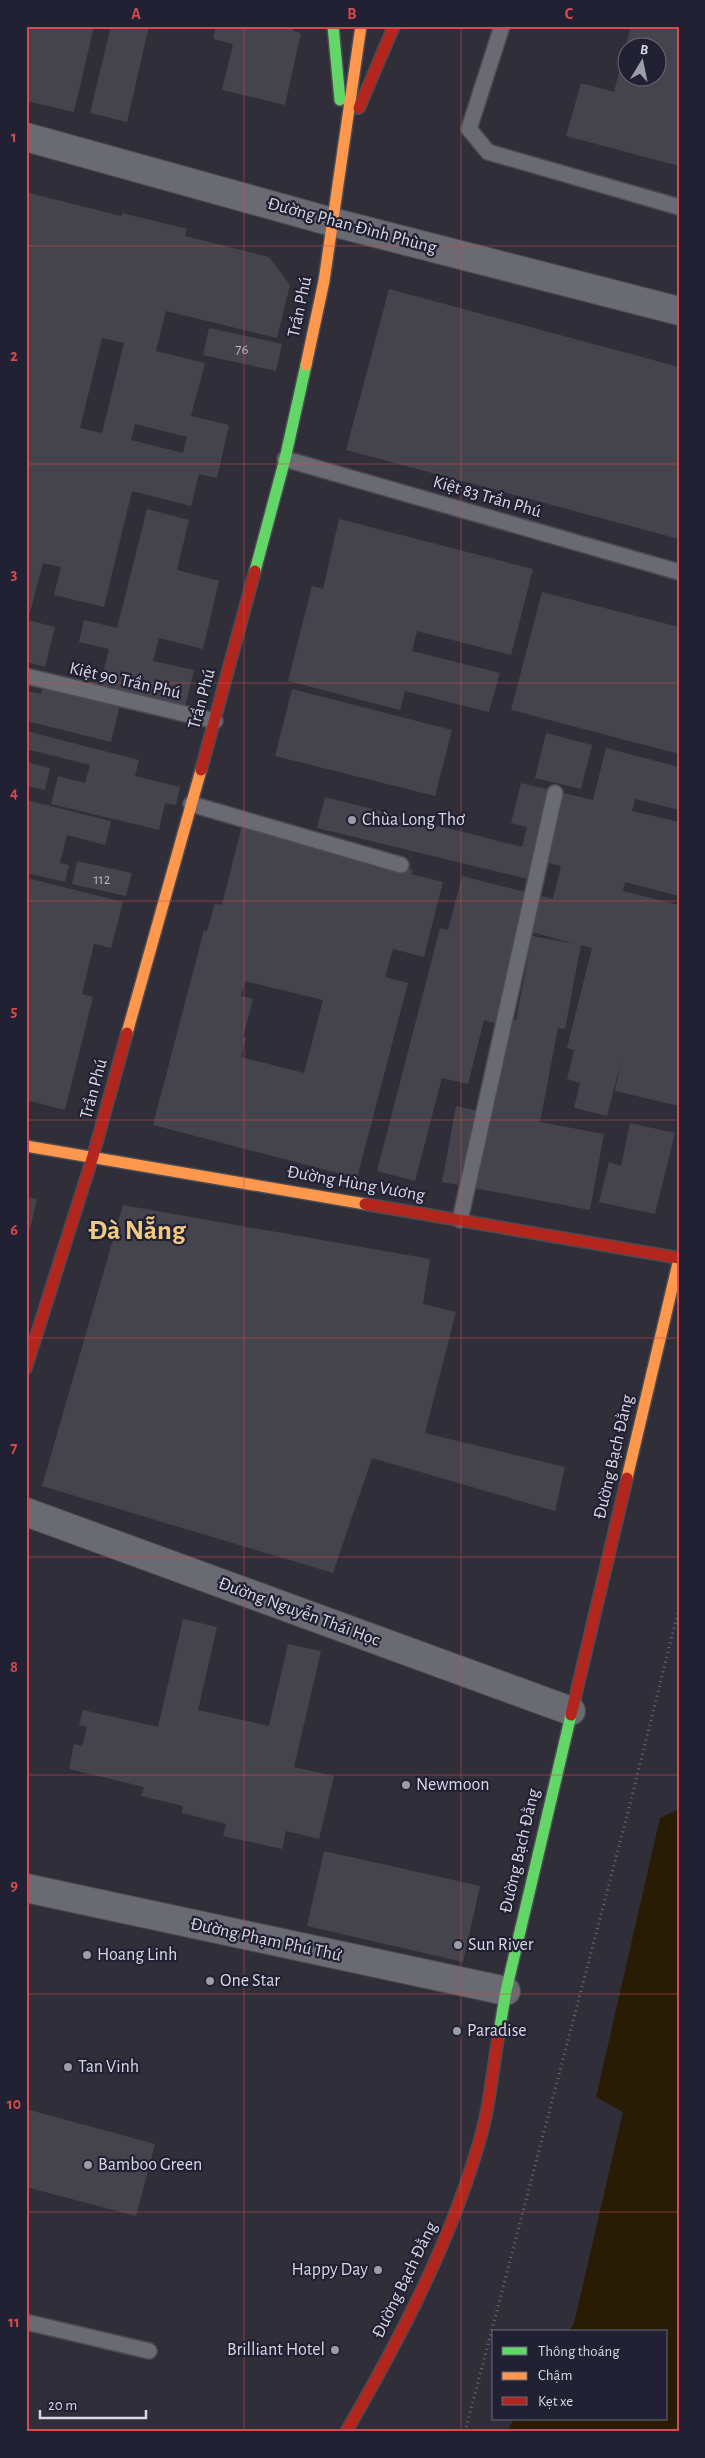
<svg xmlns="http://www.w3.org/2000/svg" width="705" height="2458" viewBox="0 0 705 2458" font-family="'Alegreya Sans',sans-serif">
<rect width="100%" height="100%" fill="#302f39"/>
<polygon fill="#291c05" points="679,1809 679,2432 506,2432 514,2419 666,2419 666,2332 569,2332 574,2323 623,2112 596,2097 660,1818"/>
<g fill="#45444d" fill-rule="evenodd">
<polygon points="26,26 94,26 74,112 26,101"/>
<polygon points="111,26 149,26 127,122 90,113"/>
<polygon points="216,26 294,26 293,31 301,33 285,105 222,90 233,44 213,39"/>
<path d="M631,26H679V166L566,136L581,83L614,92ZM628,48H658V78H628Z"/>
<path d="M26,192L121,216L122,213L187,229L185,236L269,257L290,285L277,338L166,311L156,351L205,363L191,416L229,425L217,478L199,474L191,506L132,491L104,607L54,595L61,567L43,563L28,620L55,627L45,667L26,662ZM102,338L124,343L102,433L80,428ZM135,424L187,437L183,453L131,440Z"/>
<polygon points="389,289 679,367 679,539 346,450"/>
<polygon points="209,328 282,344 276,371 203,355"/>
<polygon points="147,509 189,520 177,570 219,581 203,649 159,638 153,661 194,670 185,707 100,686 109,649 79,642 84,620 117,628"/>
<polygon points="339,519 533,569 511,655 417,631 412,651 500,673 489,712 405,691 400,710 288,681 312,586 323,589"/>
<polygon points="542,592 679,627 679,754 511,710"/>
<polygon points="44,685 120,704 111,742 26,721 26,691 41,694"/>
<polygon points="292,689 452,730 435,796 275,756"/>
<polygon points="26,731 139,760 135,776 180,787 176,805 165,803 159,830 51,804 58,776 85,783 90,765 26,749"/>
<polygon points="546,733 592,745 581,789 535,778"/>
<polygon points="606,748 679,767 679,810 635,799 632,811 679,822 679,896 625,882 623,891 679,905 679,1106 615,1091 621,1062 607,1116 574,1108 580,1083 567,1079 574,1050 567,1048 592,948 581,945 565,1029 558,1028 540,1122 604,1134 590,1210 442,1182 456,1106 488,1113 505,1018 516,1020 532,936 575,944 525,930 501,1025 484,1020 468,1084 442,1078 415,1181 377,1171 440,928 448,930 462,876 553,899 561,866 549,863 544,883 317,828 325,797 522,847 527,827 511,823 521,783 593,800"/>
<polygon points="26,762 50,768 45,790 26,786"/>
<polygon points="26,800 111,821 105,845 67,835 60,863 69,865 65,882 26,873"/>
<path d="M242,825L413,870L411,874L443,882L424,957L393,949L385,977L408,983L357,1178L153,1125L204,930L207,931L215,903L222,905ZM245,981L323,1000L304,1073L241,1057L246,1037H243L253,999L241,996Z"/>
<polygon points="77,861 132,873 126,896 72,884"/>
<polygon points="27,878 123,902 111,948 94,944 82,994 93,997 65,1110 26,1100"/>
<polygon points="630,1123 675,1133 655,1214 599,1202 609,1162 621,1166"/>
<polygon points="26,1197 37,1199 30,1229 26,1228"/>
<polygon points="123,1205 430,1259 423,1304 456,1312 425,1433 565,1467 555,1511 372,1458 333,1573 42,1486"/>
<polygon points="183,1619 217,1627 198,1710 269,1726 288,1644 321,1651 294,1767 334,1776 319,1839 286,1831 282,1849 223,1836 226,1824 182,1813 183,1806 141,1796 144,1787 69,1769 74,1744 82,1746 87,1727 79,1725 83,1710 158,1727"/>
<polygon points="324,1851 480,1886 463,1962 307,1926"/>
<polygon points="26,2109 155,2144 136,2216 26,2187"/>
</g>
<g fill="none" stroke-linecap="round" stroke-linejoin="round">
<g stroke="#4b4b53" stroke-width="18">
<g id="lane">
<polyline points="502,26 469,129 488,152 679,207"/>
<polyline points="285,459 679,572"/>
<polyline points="26,676 215,721"/>
<polyline points="191,804 401,865"/>
<polyline points="460,1220 555,793"/>
<polyline points="26,2322 149,2351"/>
</g>
</g>
<g stroke="#4b4b53" stroke-width="30">
<g id="street">
<polyline points="26,137 332,222 679,311"/>
<polyline points="26,1512 571,1711"/>
<polyline points="26,1888 506,1991"/>
</g>
</g>
<g stroke="#4b4b53" stroke-width="14">
<g id="fast">
<polyline points="333,26 340,100"/>
<polyline points="255,571 285,459 306,365"/>
<polyline points="498,2038 506,1991 571,1715"/>
</g>
</g>
<g stroke="#4b4b53" stroke-width="14">
<g id="slow">
<polyline points="306,365 324,281 361,26"/>
<polyline points="127,1033 201,770"/>
<polyline points="26,1146 365,1204"/>
<polyline points="627,1478 679,1259"/>
</g>
</g>
<g stroke="#4b4b53" stroke-width="14">
<g id="jam">
<polyline points="359,108 394,26"/>
<polyline points="201,770 255,571"/>
<polyline points="365,1204 679,1258"/>
<polyline points="26,1368 93,1156 127,1033"/>
<polyline points="571,1715 627,1478"/>
<path d="M346,2432C401,2337 453,2238 482,2132C490,2102 493,2069 498,2038"/>
</g>
</g>
<polyline stroke="#6c6b73" stroke-width="3" stroke-dasharray="1 4" stroke-linecap="butt" points="465,2432 628,1812 679,1608"/>
<use href="#lane" stroke="#6a6a72" stroke-width="15"/>
<use href="#street" stroke="#6a6a72" stroke-width="28"/>
<use href="#fast" stroke="#63d668" stroke-width="11"/>
<use href="#slow" stroke="#ff974d" stroke-width="11"/>
<use href="#jam" stroke="#b3261e" stroke-width="11"/>
</g>
<path fill="none" stroke="#d64b4e" stroke-width="1" stroke-opacity="0.55" d="M244,26V2432M461,26V2432M26,246H679M26,464H679M26,683H679M26,901H679M26,1120H679M26,1338H679M26,1557H679M26,1775H679M26,1994H679M26,2212H679"/>
<g fill="#9d9da9" stroke="#222133" stroke-width="2">
<circle cx="352" cy="820" r="5"/>
<circle cx="406" cy="1785" r="5"/>
<circle cx="458" cy="1945" r="5"/>
<circle cx="87" cy="1955" r="5"/>
<circle cx="210" cy="1981" r="5"/>
<circle cx="457" cy="2031" r="5"/>
<circle cx="68" cy="2067" r="5"/>
<circle cx="88" cy="2165" r="5"/>
<circle cx="378" cy="2270" r="5"/>
<circle cx="335" cy="2350" r="5"/>
</g>
<g text-anchor="middle" dominant-baseline="central" stroke-width="4.5" stroke-linejoin="round" paint-order="stroke">
<g font-size="15" fill="#b3b3bf">
<text x="242" y="349">76</text>
<text x="102" y="879">112</text>
</g>
<g font-size="18" fill="#d8d8e5" stroke="#222133">
<text transform="translate(352 226) rotate(15)">Đường Phan Đình Phùng</text>
<text transform="translate(300 307) rotate(-78)">Trần Phú</text>
<text transform="translate(487 497) rotate(16)">Kiệt 83 Trần Phú</text>
<text transform="translate(125 681) rotate(13)">Kiệt 90 Trần Phú</text>
<text transform="translate(202 699) rotate(-75)">Trần Phú</text>
<text transform="translate(94 1089) rotate(-75)">Trần Phú</text>
<text transform="translate(356 1184) rotate(10)">Đường Hùng Vương</text>
<text transform="translate(614 1457) rotate(-77)">Đường Bạch Đằng</text>
<text transform="translate(299 1612) rotate(20)">Đường Nguyễn Thái Học</text>
<text transform="translate(520 1851) rotate(-77)">Đường Bạch Đằng</text>
<text transform="translate(266 1940) rotate(12)">Đường Phạm Phú Thứ</text>
<text transform="translate(405 2280) rotate(-64)">Đường Bạch Đằng</text>
</g>
<g font-size="18" fill="#d8d8e5" stroke="#222133" text-anchor="start">
<text x="362" y="820">Chùa Long Thơ</text>
<text x="416" y="1785">Newmoon</text>
<text x="468" y="1945">Sun River</text>
<text x="97" y="1955">Hoang Linh</text>
<text x="220" y="1981">One Star</text>
<text x="467" y="2031">Paradise</text>
<text x="78" y="2067">Tan Vinh</text>
<text x="98" y="2165">Bamboo Green</text>
<text x="368" y="2270" text-anchor="end">Happy Day</text>
<text x="325" y="2350" text-anchor="end">Brilliant Hotel</text>
</g>
<g font-size="28" font-weight="bold" fill="#f0ca82" stroke="#222133">
<text x="137" y="1231">Đà Nẵng</text>
</g>
</g>
<rect width="705" height="2458" fill="none" stroke="#222133" stroke-width="55"/>
<rect x="492" y="2330" width="175" height="90" fill="#222133" stroke="#6b6a7a"/>
<rect x="502" y="2347" width="25" height="8" fill="#63d668" stroke="#6b6a7a"/>
<text x="538" y="2356" font-size="15" fill="#d8d8e5">Thông thoáng</text>
<rect x="502" y="2372" width="25" height="8" fill="#ff974d" stroke="#6b6a7a"/>
<text x="538" y="2380" font-size="15" fill="#d8d8e5">Chậm</text>
<rect x="502" y="2397" width="25" height="8" fill="#b3261e" stroke="#6b6a7a"/>
<text x="538" y="2406" font-size="15" fill="#d8d8e5">Kẹt xe</text>
<g transform="translate(642 62) rotate(10)"><circle r="24" fill="#222133" stroke="#6b6a7a"/>
<path d="M0-4L9 19L0 12L-9 19Z" fill="#9d9da9"/>
<text y="-8" font-size="14" font-weight="bold" text-anchor="middle" fill="#d8d8e5">B</text>
</g>
<path d="M40 2410v8h106v-8" fill="none" stroke="#d8d8e5" stroke-width="2.5"/>
<text x="48" y="2410" font-size="15" fill="#d8d8e5" stroke="#222133" stroke-width="4" paint-order="stroke">20 m</text>
<rect x="28" y="28" width="650" height="2402" fill="none" stroke="#d64b4e" stroke-width="2"/>
<g font-size="16" text-anchor="middle" font-weight="bold" fill="#d64b4e">
<text x="136" y="19">A</text>
<text x="352" y="19">B</text>
<text x="569" y="19">C</text>
<text x="14" y="142">1</text>
<text x="14" y="361">2</text>
<text x="14" y="579">3</text>
<text x="14" y="798">4</text>
<text x="14" y="1016">5</text>
<text x="14" y="1235">6</text>
<text x="14" y="1453">7</text>
<text x="14" y="1672">8</text>
<text x="14" y="1890">9</text>
<text x="14" y="2109">10</text>
<text x="14" y="2327">11</text>
</g>
</svg>
